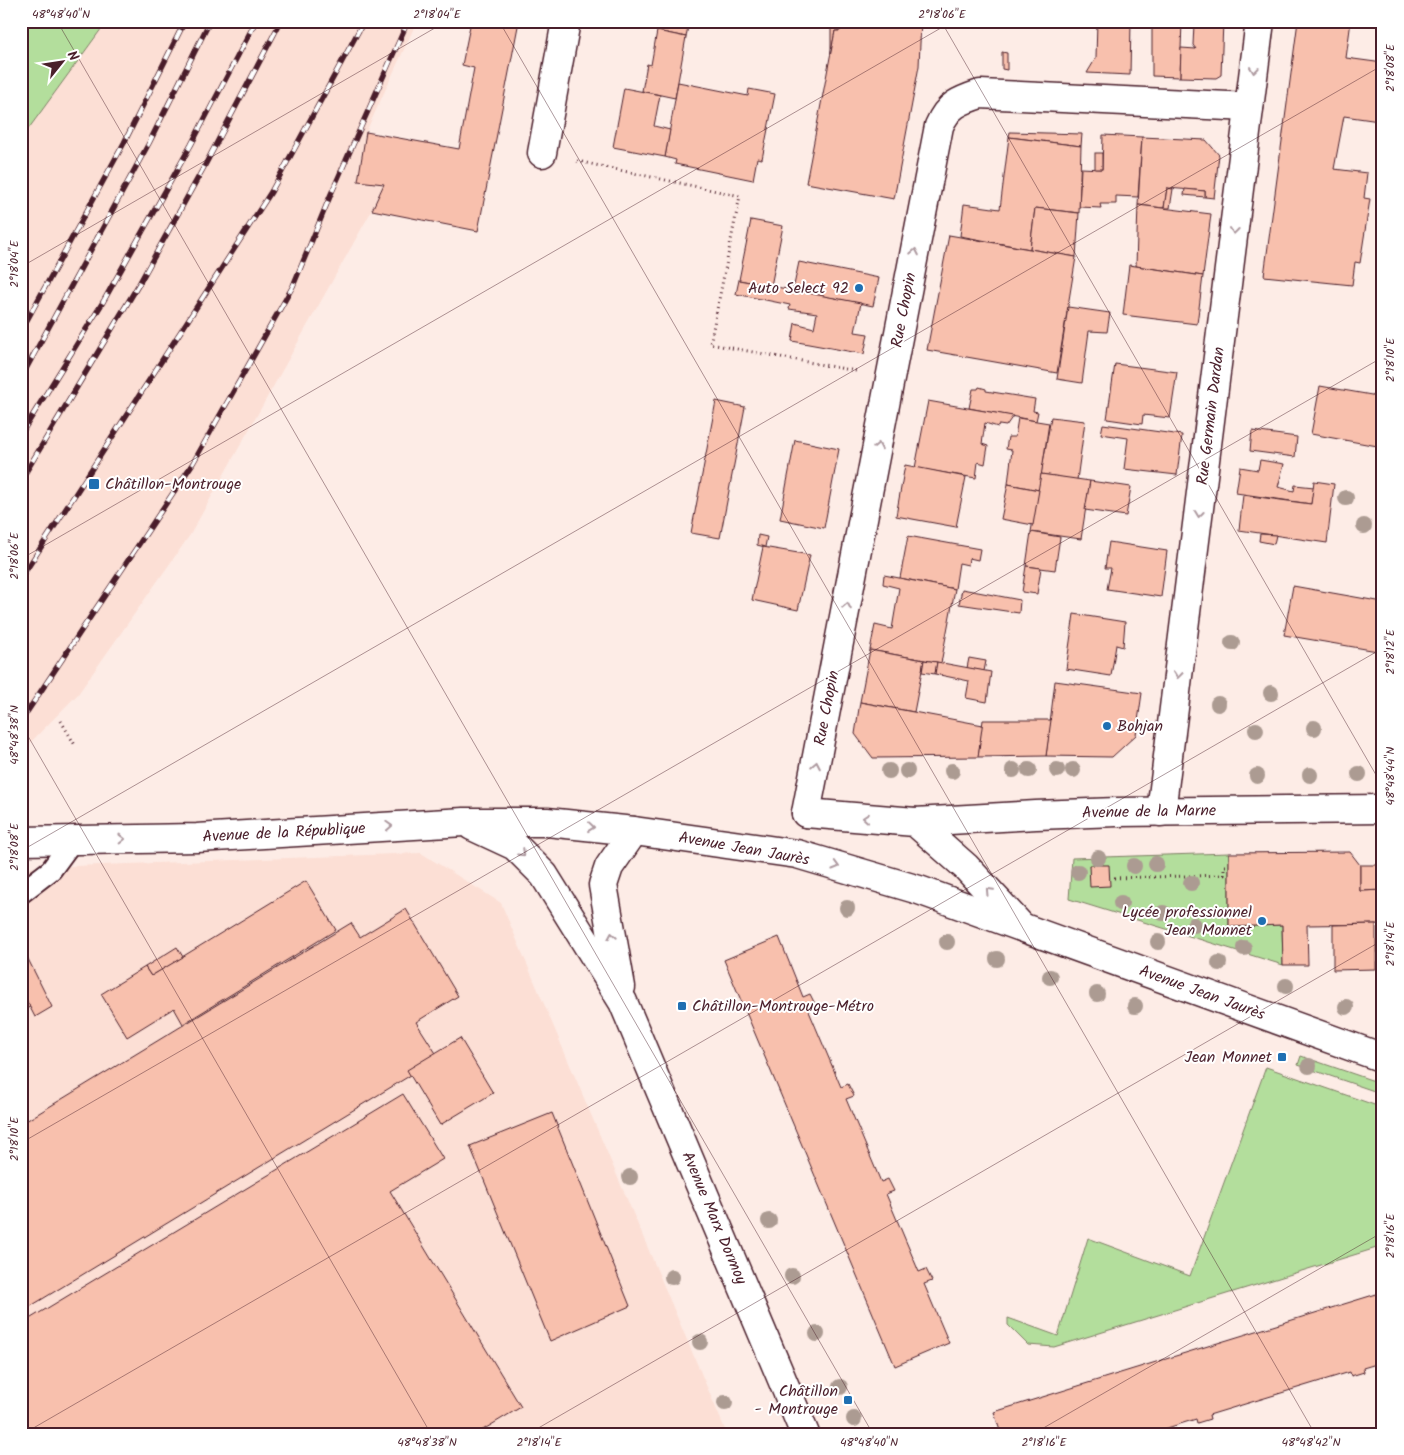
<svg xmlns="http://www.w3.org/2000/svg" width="1404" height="1455" viewBox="0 0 1404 1455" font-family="Kalam,sans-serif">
<rect width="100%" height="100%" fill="#fdece6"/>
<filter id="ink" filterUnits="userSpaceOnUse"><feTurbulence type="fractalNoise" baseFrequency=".02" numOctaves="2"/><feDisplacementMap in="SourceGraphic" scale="10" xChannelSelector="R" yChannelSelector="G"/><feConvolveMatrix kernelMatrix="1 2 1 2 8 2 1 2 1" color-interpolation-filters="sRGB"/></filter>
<g filter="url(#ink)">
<g fill="#fcdfd5">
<polygon points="107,21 417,21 366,132 358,181 384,184 372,210 190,535 78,694 21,752 21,139"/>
<polygon points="421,853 501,903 727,1434 21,1434 21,868"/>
</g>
<g fill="#b3de9c" stroke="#7e7e64">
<polygon points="21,21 107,21 21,139"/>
<polygon points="1229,853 1229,927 1282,925 1283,965 1069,899 1072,858"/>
<polygon points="1301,1056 1383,1084 1383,1094 1298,1065"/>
<polygon points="1266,1067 1383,1108 1383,1246 1054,1347 1028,1345 1008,1325 1008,1318 1058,1336 1088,1238 1190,1276"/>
</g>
<g fill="#f8c0ad" stroke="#4a1f2b">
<polygon points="471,21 519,21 478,231 372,210 384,184 358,181 366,132 459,149 474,68 462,65"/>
<polygon points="659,21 689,21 686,37 657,31"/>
<polygon points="831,21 842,21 840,31 835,31 831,54"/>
<polygon points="842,21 921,21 919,66 894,199 806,183 835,31 840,31"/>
<polygon points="1097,21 1131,21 1130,75 1087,73 1096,58"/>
<polygon points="1131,21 1182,21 1180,77 1152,76 1152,27 1131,26"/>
<polygon points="1182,21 1223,21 1221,75 1216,78 1180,77 1181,48 1196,49 1193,45 1194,24 1182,24"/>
<polygon points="1298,21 1351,21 1346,58 1383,63 1379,121 1344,116 1334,169 1367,173 1364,198 1370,199 1360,263 1355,262 1352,285 1264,276"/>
<polygon points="657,31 686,37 675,98 642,91 647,64 651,65"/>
<polygon points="1002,52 1007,53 1007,70 1002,69"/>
<polygon points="678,82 748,96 749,89 775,94 762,159 757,158 753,180 675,164 676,160 665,157"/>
<polygon points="624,88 660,95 654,126 670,130 665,157 613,147"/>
<polygon points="1010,132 1082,134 1081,146 1009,137"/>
<polygon points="1103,135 1142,137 1138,197 1116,196 1116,204 1100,204 1101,208 1079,207 1081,168 1102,169"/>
<polygon points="1009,137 1081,146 1079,213 1035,208 1030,249 960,236 964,204 1000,209"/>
<polygon points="1142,137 1206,140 1219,155 1214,198 1205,197 1205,191 1167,188 1164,208 1138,205"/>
<rect x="1095" y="153" width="7" height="16"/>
<polygon points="1167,188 1173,189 1170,208 1164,208"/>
<polygon points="1185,189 1205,191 1205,197 1184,195"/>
<polygon points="1138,205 1211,214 1203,276 1136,266"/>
<polygon points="1035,208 1079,213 1076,257 1030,249"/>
<polygon points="751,220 783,226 771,286 739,280"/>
<polygon points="949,235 1076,257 1057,373 927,350"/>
<polygon points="799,262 879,278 873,306 793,290"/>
<polygon points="1129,265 1203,276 1197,324 1123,315"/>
<polygon points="739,280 861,303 855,332 868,334 864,354 792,341 795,323 814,328 817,313 789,309 790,305 736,294"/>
<polygon points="1068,307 1110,313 1107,332 1089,331 1082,383 1057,379"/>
<polygon points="1115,364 1177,372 1170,418 1143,415 1142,424 1107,419"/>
<polygon points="1320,386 1383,397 1383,447 1311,434"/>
<polygon points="979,387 986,389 986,391 1035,399 1033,411 1038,412 1036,421 969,408 973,389 978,389"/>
<polygon points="716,401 745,407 720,538 691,533"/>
<polygon points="928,401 1013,416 1006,426 999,425 998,427 985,423 982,444 988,446 985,464 978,462 976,478 915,468"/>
<polygon points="1051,417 1085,421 1077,480 1041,474"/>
<polygon points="1018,418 1049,423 1039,490 1008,484 1012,450 1006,449 1008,437 1015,437"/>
<polygon points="1103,424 1182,435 1177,475 1124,469 1128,438 1101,434"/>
<polygon points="1252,431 1297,437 1295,457 1250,451"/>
<polygon points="795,440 839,449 824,528 780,519"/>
<polygon points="1260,460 1284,464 1278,487 1294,491 1295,485 1314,487 1311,504 1236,493 1240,467 1258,470"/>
<polygon points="905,465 966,477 956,527 896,516"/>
<polygon points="1041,474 1090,481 1081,539 1031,532"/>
<polygon points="1090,481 1131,487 1126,516 1085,510"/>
<polygon points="1314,481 1334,484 1327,543 1239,530 1243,495 1311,504"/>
<polygon points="1008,484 1039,490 1033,525 1001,519"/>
<polygon points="1031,532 1060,537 1055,570 1026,566"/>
<polygon points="1260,534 1276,535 1274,544 1259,541"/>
<polygon points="758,535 767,537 765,547 757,545"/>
<polygon points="908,536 980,549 978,560 969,558 968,565 959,563 955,589 900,578"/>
<polygon points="1109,542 1167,551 1161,597 1107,589 1111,568 1105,568"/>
<polygon points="763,547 810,555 798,610 752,600"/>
<polygon points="1026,566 1041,568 1037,594 1022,592"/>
<polygon points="884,575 955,589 941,663 870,650 875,625 892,629 899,588 883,584"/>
<polygon points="1293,586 1383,602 1383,652 1284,635"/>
<polygon points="962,589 1020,600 1019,613 959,604"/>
<polygon points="1074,614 1125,622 1123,647 1116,645 1111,676 1066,669"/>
<polygon points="870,650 924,660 914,712 860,702"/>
<polygon points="969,658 986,661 984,671 967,668"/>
<polygon points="924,660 937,662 935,674 922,672"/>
<polygon points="937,662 991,672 987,702 966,698 969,681 935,674"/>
<polygon points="1055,681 1142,693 1136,735 1112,757 1046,756"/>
<polygon points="860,702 983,725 978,757 873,758 855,734"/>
<polygon points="983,720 1051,720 1046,756 978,757"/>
<polygon points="1350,852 1360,865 1360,891 1383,890 1383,924 1307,925 1308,965 1283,965 1282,925 1229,927 1229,853"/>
<polygon points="1089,865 1109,865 1110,886 1090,887"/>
<polygon points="1360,865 1383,865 1383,890 1360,891"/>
<polygon points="306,881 336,930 183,1024 174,1008 127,1037 101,994 145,967 151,976"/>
<polygon points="406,909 458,996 416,1022 439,1058 21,1312 21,1124 351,923 360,937"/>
<polygon points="1376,924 1376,969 1333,970 1333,925"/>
<polygon points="779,937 803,997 810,994 816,1006 808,1009 841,1087 848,1084 854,1096 846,1099 881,1182 888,1179 894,1191 886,1194 919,1272 926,1269 932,1281 924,1284 949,1343 895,1366 724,960"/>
<polygon points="21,945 52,1007 35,1017 21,990"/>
<polygon points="177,947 183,957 151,976 145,967"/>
<polygon points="21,990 30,1007 21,1011"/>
<polygon points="460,1038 493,1093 440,1125 407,1070"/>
<polygon points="403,1094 443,1159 390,1191 521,1407 476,1434 21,1434 21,1324"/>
<polygon points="552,1113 630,1306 550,1341 470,1146"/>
<polygon points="1383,1292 1383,1362 1363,1368 1364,1372 1351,1376 1350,1372 1209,1415 1210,1419 1197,1423 1196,1419 1148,1434 1001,1434 994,1412"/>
</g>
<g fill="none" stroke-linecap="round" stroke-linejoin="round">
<g stroke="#4a1f2b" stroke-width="24">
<polyline id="service" points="21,893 51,870 73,840"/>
</g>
<g stroke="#4a1f2b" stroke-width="31">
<g id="minor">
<polyline points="542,153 566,21"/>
<polyline points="1161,812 1260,21"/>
<path d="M806,813L939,126C948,105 959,101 980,94L1249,107"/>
</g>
</g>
<g stroke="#4a1f2b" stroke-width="31">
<polyline id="tertiary" points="915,822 1036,815 1117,812 1383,809"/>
</g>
<g stroke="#4a1f2b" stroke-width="31">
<g id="secondary">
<polyline points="806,813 915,822 966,867 1019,924"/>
<polyline points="472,826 515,846 544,875 623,1002 805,1434"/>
<polyline points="21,841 197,838 464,822 547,822 634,831 797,854 919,890 1383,1058"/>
<polyline points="621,987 603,885 609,867 634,831"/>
</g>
</g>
<g stroke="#4a1f2b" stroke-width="3" stroke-dasharray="1 4" stroke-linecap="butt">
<polyline points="577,161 740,196 710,344 856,371"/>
<polyline points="61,721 75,745"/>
<polyline points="1114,878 1224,875 1224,866 1229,866"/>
</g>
<use href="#service" stroke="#fff" stroke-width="20"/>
<use href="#minor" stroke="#fff" stroke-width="28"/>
<use href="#tertiary" stroke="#fff" stroke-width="28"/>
<use href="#secondary" stroke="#fff" stroke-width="28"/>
<g stroke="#4a1f2b" stroke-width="5.5">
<g id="rail">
<polyline points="21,331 124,143 185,21"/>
<polyline points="21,378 149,143 210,21"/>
<polyline points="21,434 103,302 191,145 256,21"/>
<polyline points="21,480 139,284 204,167 281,21"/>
<polyline points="21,578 271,192 364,21"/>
<polyline points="21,721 193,463 293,286 331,194 408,21"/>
</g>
</g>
<use href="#rail" stroke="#fff" stroke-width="4" stroke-dasharray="11" stroke-linecap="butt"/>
</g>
<g fill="#ac9b92">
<circle cx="1346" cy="498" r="8"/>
<circle cx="1364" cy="526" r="8"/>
<circle cx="1232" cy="643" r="8"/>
<circle cx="1271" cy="693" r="8"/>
<circle cx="1218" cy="704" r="8"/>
<circle cx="1314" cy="728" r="8"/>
<circle cx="1256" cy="730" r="8"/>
<circle cx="1013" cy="770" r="8"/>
<circle cx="1029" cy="770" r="8"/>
<circle cx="1057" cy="770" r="8"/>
<circle cx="1073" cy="770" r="8"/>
<circle cx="889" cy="771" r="8"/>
<circle cx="907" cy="771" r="8"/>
<circle cx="952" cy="771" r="8"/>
<circle cx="1359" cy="774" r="8"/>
<circle cx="1310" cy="775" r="8"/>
<circle cx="1257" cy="776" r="8"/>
<circle cx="1098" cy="858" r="8"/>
<circle cx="1156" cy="864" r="8"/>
<circle cx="1134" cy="866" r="8"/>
<circle cx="1078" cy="872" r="8"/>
<circle cx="1191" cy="883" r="8"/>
<circle cx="1121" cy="903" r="8"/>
<circle cx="847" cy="908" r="8"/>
<circle cx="1163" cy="913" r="8"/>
<circle cx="1194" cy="925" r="8"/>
<circle cx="947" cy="942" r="8"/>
<circle cx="1158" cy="942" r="8"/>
<circle cx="1244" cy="948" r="8"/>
<circle cx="997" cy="959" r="8"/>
<circle cx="1219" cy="963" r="8"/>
<circle cx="1050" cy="977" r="8"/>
<circle cx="1286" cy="986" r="8"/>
<circle cx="1097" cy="994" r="8"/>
<circle cx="1135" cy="1006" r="8"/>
<circle cx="1346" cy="1007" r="8"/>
<circle cx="1309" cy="1066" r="8"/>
<circle cx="630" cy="1177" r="8"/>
<circle cx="769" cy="1221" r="8"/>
<circle cx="792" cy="1276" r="8"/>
<circle cx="672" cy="1277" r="8"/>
<circle cx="817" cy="1334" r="8"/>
<circle cx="700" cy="1342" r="8"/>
<circle cx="840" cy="1387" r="8"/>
<circle cx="725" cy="1403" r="8"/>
<circle cx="854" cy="1419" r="8"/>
</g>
<defs><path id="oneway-chevron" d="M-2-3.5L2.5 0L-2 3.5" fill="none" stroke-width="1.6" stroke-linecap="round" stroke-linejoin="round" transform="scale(1.25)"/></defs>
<g stroke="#ae9aa0">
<use href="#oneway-chevron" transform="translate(1254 70) rotate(97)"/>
<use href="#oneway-chevron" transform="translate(1234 231) rotate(97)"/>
<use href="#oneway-chevron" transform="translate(915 252) rotate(-79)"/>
<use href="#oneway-chevron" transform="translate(878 446) rotate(-79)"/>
<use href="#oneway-chevron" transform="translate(1199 514) rotate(97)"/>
<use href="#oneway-chevron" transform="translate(847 606) rotate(-79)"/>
<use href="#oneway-chevron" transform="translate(1178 675) rotate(97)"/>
<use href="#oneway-chevron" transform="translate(816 765) rotate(-79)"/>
<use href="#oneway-chevron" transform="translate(866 818) rotate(-175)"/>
<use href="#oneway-chevron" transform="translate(389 826) rotate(-3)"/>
<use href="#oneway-chevron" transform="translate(591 827) rotate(6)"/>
<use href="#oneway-chevron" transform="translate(122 839) rotate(-1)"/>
<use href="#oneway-chevron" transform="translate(522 853) rotate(44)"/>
<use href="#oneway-chevron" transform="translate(836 866) rotate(16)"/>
<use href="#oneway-chevron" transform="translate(989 891) rotate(-133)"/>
<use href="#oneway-chevron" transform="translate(612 936) rotate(-100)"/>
</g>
</g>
<path fill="none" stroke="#4a1f2b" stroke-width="1" stroke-opacity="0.45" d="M57,21L873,1434M499,21L1315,1434M941,21L1383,787M21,267L447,21M21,559L953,21M21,724L431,1434M21,851L1383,65M21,1143L1383,357M23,1434L1383,648M528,1434L1383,940M1033,1434L1383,1232"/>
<g fill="#1f6fb2" stroke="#fff" stroke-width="2">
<circle cx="859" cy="288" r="5"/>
<rect x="88" y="478" width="12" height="12" rx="2.5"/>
<circle cx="1107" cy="726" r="5"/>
<circle cx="1262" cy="921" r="5"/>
<rect x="677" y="1001" width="10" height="10" rx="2.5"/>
<rect x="1277" y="1052" width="10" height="10" rx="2.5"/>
<rect x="843" y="1395" width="10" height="10" rx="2.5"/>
</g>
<g text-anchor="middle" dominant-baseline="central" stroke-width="4" stroke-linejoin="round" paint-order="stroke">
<g font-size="16" fill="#4a1f2b" stroke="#fff" text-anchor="end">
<text x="849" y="288">Auto Select 92</text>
<text x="105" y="484" text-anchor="start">Châtillon-Montrouge</text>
<text x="1117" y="726" text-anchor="start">Bohjan</text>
<text x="1252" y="912">Lycée professionnel<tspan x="1252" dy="18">Jean Monnet</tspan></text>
<text x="692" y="1006" text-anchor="start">Châtillon-Montrouge-Métro</text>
<text x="1272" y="1057">Jean Monnet</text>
<text x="838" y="1391">Châtillon<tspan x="838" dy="18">- Montrouge</tspan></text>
</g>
<g font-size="16" fill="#4a1f2b" stroke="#fff">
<text transform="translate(904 310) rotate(-79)">Rue Chopin</text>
<text transform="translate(1211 416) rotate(-83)">Rue Germain Dardan</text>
<text transform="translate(827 708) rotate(-79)">Rue Chopin</text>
<text transform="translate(1149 812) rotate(-1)">Avenue de la Marne</text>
<text transform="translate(284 833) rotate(-3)">Avenue de la République</text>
<text transform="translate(744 849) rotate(10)">Avenue Jean Jaurès</text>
<text transform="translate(1202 993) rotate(20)">Avenue Jean Jaurès</text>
<text transform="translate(714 1218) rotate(67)">Avenue Marx Dormoy</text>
</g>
</g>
<rect width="1404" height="1455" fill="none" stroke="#fff" stroke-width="55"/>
<g transform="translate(62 62) rotate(60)" stroke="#ffffff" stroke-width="4" paint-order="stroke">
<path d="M0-4L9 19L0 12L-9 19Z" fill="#4a1f2b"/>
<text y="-8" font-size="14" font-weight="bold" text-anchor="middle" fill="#4a1f2b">N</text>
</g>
<rect x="28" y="28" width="1348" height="1400" fill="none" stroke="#4a1f2b" stroke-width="2"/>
<g font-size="12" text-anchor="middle" fill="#4a1f2b">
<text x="61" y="18">48°48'40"N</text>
<text x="437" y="18">2°18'04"E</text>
<text x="942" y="18">2°18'06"E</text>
<text transform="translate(1390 68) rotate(-90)" y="4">2°18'08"E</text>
<text transform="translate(14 264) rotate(-90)" y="4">2°18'04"E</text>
<text transform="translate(1390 360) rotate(-90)" y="4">2°18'10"E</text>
<text transform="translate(14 556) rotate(-90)" y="4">2°18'06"E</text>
<text transform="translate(1390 652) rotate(-90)" y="4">2°18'12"E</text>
<text transform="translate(14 735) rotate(-90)" y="4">48°48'38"N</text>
<text transform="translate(1390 776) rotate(-90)" y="4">48°48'44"N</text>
<text transform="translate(14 847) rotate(-90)" y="4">2°18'08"E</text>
<text transform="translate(1390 944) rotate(-90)" y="4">2°18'14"E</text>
<text transform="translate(14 1139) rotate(-90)" y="4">2°18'10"E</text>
<text transform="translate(1390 1236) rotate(-90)" y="4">2°18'16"E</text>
<text x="427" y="1446">48°48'38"N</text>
<text x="539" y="1446">2°18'14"E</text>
<text x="869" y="1446">48°48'40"N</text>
<text x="1044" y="1446">2°18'16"E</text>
<text x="1311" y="1446">48°48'42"N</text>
</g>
</svg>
